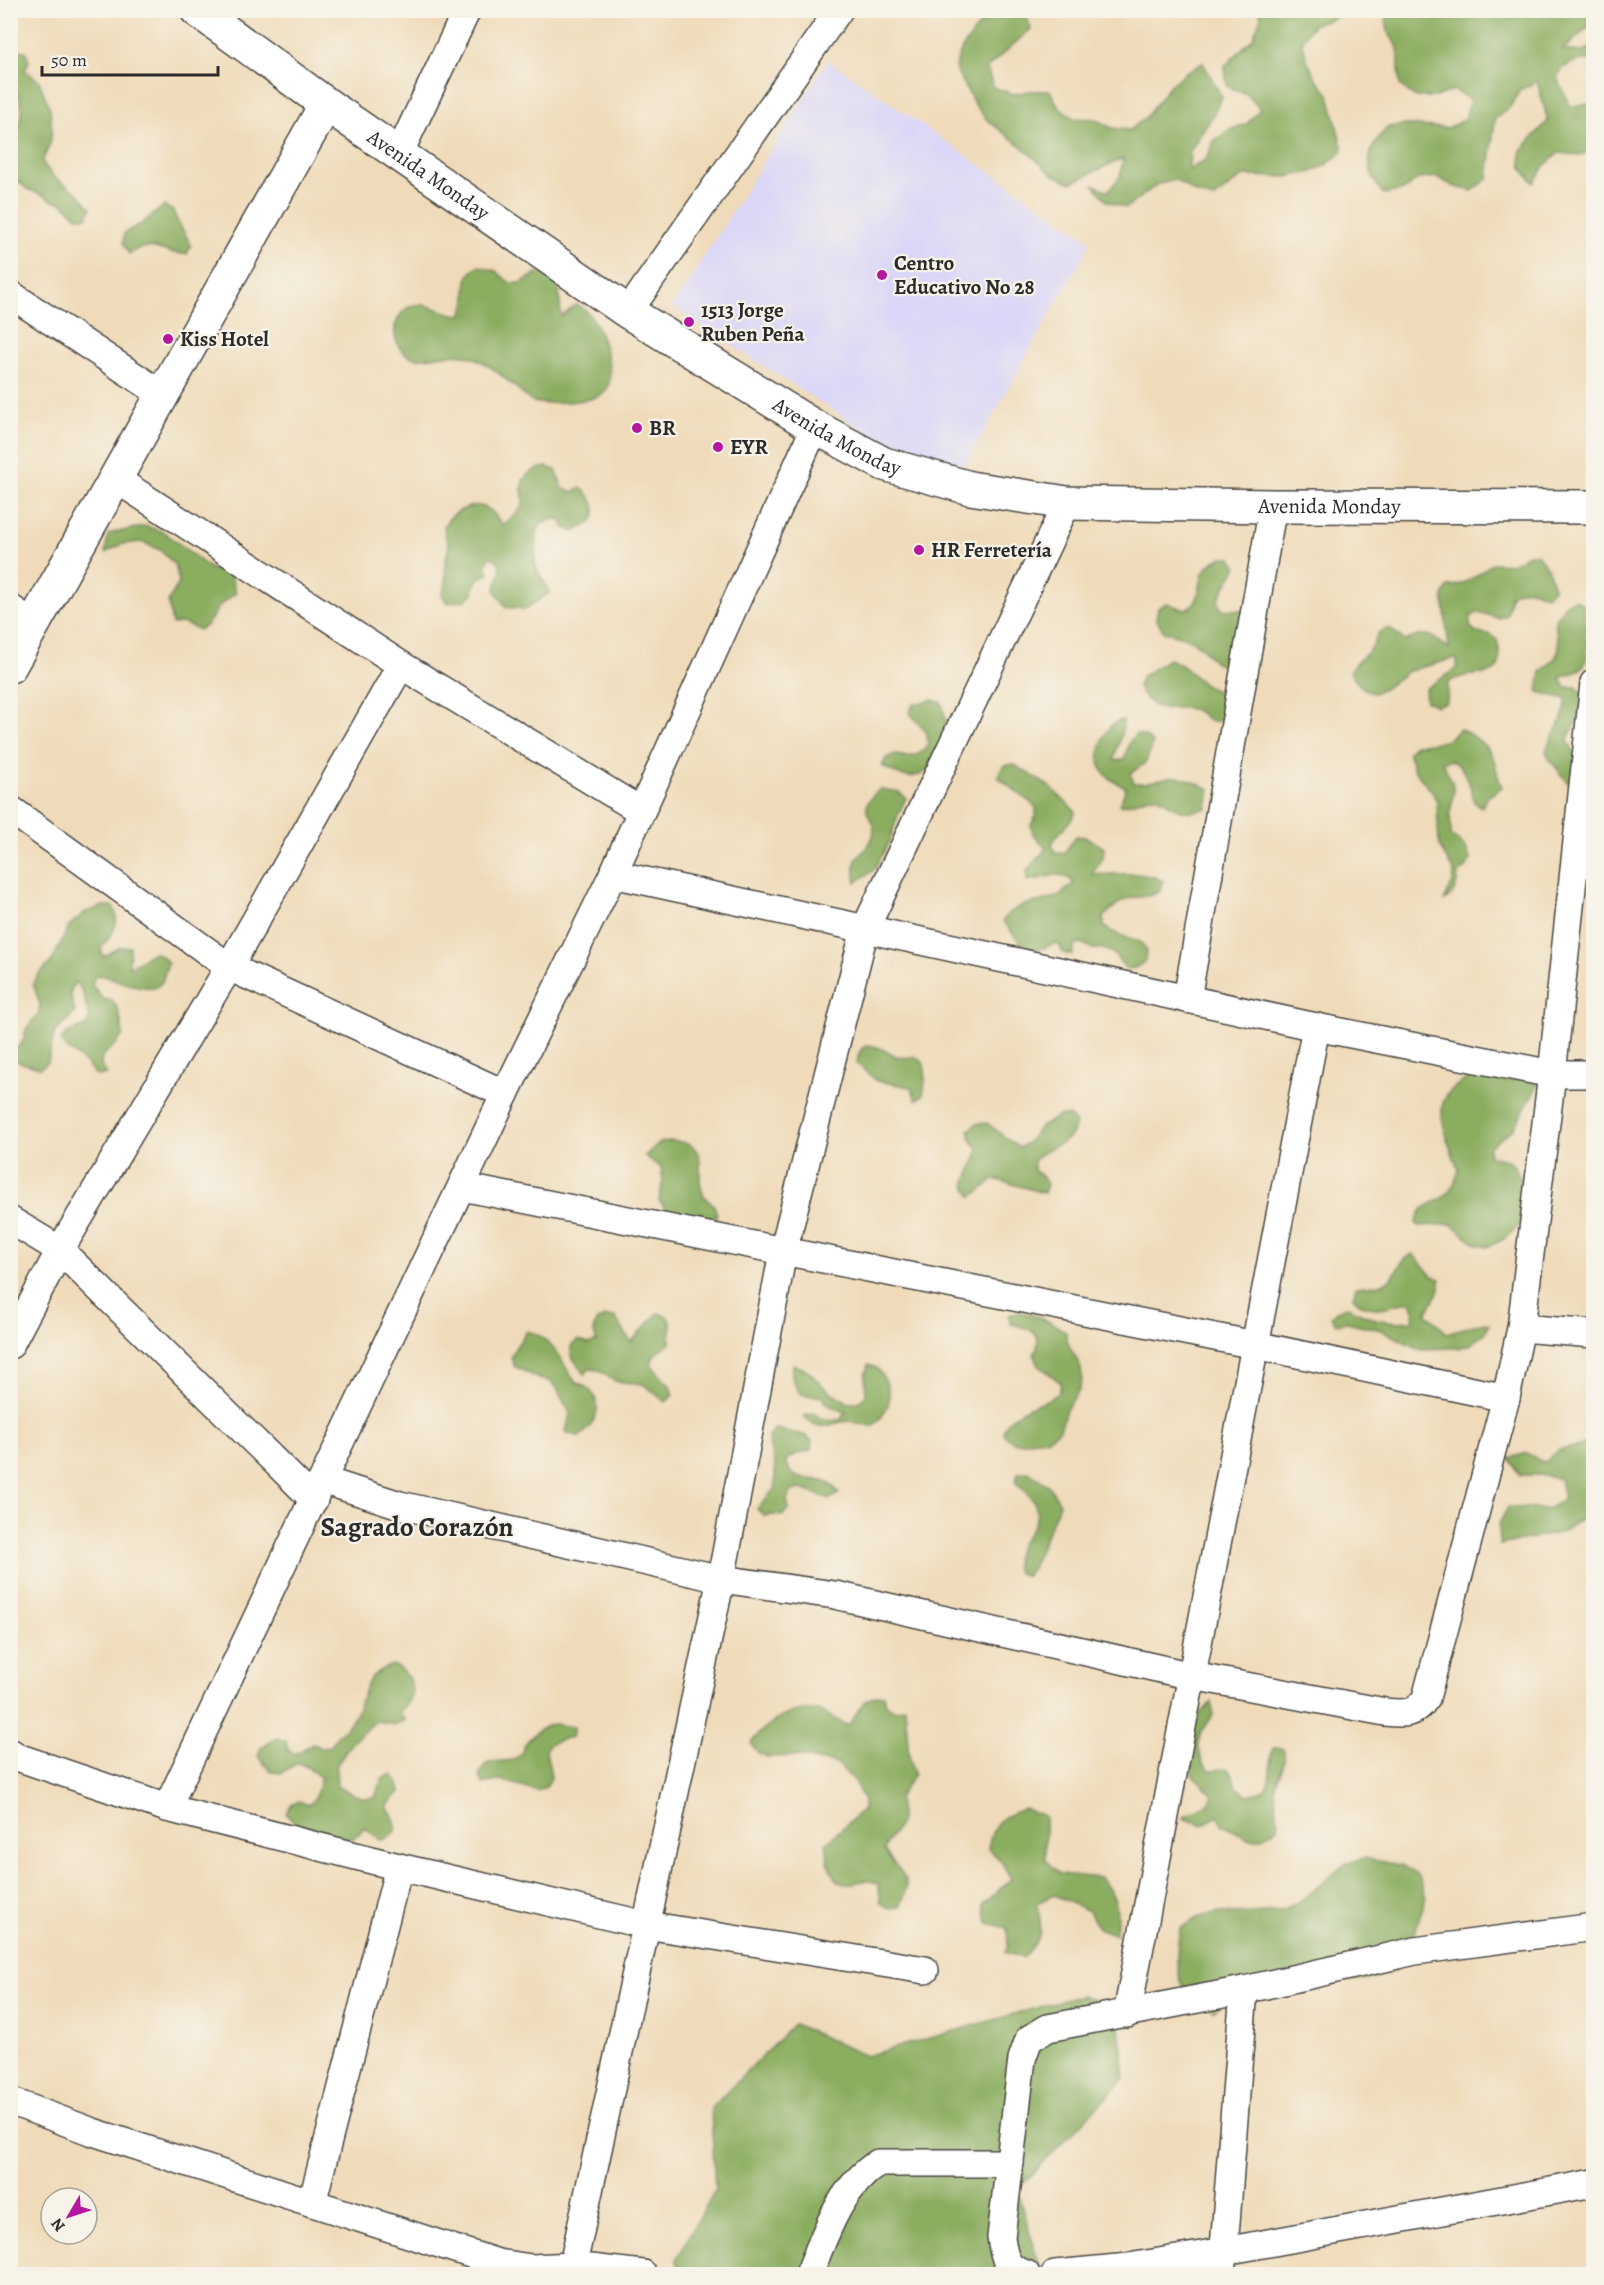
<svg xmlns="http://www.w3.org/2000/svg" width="1604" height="2285" viewBox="0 0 1604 2285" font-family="Alegreya,serif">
<rect width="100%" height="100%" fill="#f7f3e8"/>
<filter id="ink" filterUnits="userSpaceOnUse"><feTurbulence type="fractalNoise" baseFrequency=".0167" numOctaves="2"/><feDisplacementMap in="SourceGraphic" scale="12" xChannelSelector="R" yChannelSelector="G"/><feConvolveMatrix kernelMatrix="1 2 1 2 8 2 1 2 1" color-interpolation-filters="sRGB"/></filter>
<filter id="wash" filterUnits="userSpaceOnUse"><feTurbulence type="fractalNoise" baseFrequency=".008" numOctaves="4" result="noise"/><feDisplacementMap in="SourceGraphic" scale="24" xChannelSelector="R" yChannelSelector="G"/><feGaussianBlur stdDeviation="1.35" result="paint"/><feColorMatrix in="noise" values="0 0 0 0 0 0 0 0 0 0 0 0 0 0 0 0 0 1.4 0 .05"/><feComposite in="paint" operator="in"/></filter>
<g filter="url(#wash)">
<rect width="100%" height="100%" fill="#efdbba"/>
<polygon fill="#dad6f7" points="828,60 1091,242 965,465 893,449 672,307"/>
<g fill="#8bad61" stroke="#5b6c46" stroke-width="1.5">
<polygon points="1005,11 1025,12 1031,29 987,68 993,87 1012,94 1031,91 1050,91 1059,107 1074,118 1095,119 1112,128 1130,130 1146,117 1170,85 1186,72 1203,63 1222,97 1212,117 1190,151 1189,170 1206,159 1214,141 1229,130 1247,124 1260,109 1247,94 1227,86 1225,66 1253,38 1261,17 1259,11 1348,11 1332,19 1314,24 1302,40 1307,60 1316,78 1329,94 1343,151 1329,163 1312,172 1286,177 1243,176 1213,199 1194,192 1176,180 1158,184 1126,208 1107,201 1093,184 1108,191 1120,177 1123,158 1071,183 1052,174 1021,146 987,120 974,103 955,68 961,50 986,16"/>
<path d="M1385,11H1593V23L1563,50L1581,52L1593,47V61C1578,57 1563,64 1557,78L1570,106L1590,104L1593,106V152L1578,155L1559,153L1544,166L1534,183L1522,169L1521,150L1548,121L1537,81L1520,90L1510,107L1495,119L1488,179L1472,191L1453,186L1437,177L1418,179L1403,190L1383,194C1363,167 1366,150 1388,127L1407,125L1448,128L1465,119L1470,100L1454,90L1435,97H1414L1400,85L1398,47L1388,32Z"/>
<path d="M17,50L26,51L29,61L25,70L39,81L50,109L52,131L50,144L42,162L54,177L78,193L91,208L87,217H77L63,203L53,201L45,196L27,189L19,182L11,179V134C33,111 16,99 11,75C9,69 10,62 11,55Z"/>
<path d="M164,206L173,211C177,224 186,233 191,246L187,254C165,256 150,238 129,254L123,243L124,233L141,224Z"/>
<path d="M478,266L496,271L510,283H521L537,273L546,274L559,288L561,317L576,305C579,306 582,307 584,309C599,319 619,378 605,392C597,400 576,401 566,402C557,403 543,405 534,402C529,401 524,395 520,391C505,379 490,364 472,357C452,349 422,363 409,356C397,350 391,333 397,321C412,288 440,315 461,315C473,295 457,281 478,266Z"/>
<path d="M547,467L556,470L563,489L572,492L581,488C591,496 601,510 591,522C587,526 578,529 574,532L565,528L559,519C538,519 536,528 536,547C536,553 534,561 536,567C539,578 547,581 549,593L525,609L506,607L495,590L501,571L499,561L490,557L486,565L489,574C478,577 474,582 473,594L466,600L447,603L442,595L446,585L445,565L449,545L445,535L444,525C453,512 474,499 490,510C495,514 499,521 503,525C510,519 520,513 523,504C525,498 521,491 522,485C524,473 537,468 547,467Z"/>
<polygon points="146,526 165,533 211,569 230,574 236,593 220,605 207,625 199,630 183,623 172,624 168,601 179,583 175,565 160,550 142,542 122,544 105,553 108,534"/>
<path d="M1528,554H1537L1548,569L1554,588L1547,595C1532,591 1524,585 1511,595L1507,615L1498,618L1479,612L1470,617V626L1476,633L1489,634L1497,640C1510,691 1473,664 1448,683L1447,702L1436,706L1426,701L1425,689L1458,668L1456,658L1408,671L1384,689L1374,693C1361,689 1356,683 1350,671C1356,660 1365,657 1371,649C1379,637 1371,633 1390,628L1405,641C1413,638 1425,631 1433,637C1440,642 1441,645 1449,648L1443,595L1448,587C1467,585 1478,574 1493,563L1512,564Z"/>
<path d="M1223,557L1232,558L1237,566L1218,600L1221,609C1232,611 1239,608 1249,613L1239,664C1213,673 1213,654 1196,643C1189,639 1173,633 1164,632L1156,618L1158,608L1166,603L1186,610C1212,594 1187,571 1223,557Z"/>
<path d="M1574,599L1583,604L1586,625L1590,635C1585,647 1591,663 1578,671C1573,674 1566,675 1560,678L1566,687H1576L1584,695L1577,722L1567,740L1577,757L1571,786L1550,760L1546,751C1552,732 1567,719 1566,699L1538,692L1541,672L1555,658L1559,650L1555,621L1566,603Z"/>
<path d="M1168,659C1189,663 1198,688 1221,692L1229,687L1226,715L1220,721H1209C1184,691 1159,728 1138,687L1141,677Z"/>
<path d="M932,700L942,703L946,722V732L929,769L920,775L910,777L899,775L882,766L886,758L895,754C907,760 920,756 928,746L927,733L909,712L914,704Z"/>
<path d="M1123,720C1124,734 1116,746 1114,760H1124L1130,741L1136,734L1146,737L1153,743L1146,762L1130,774L1134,783C1147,785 1159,778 1173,777C1186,776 1198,784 1210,789L1207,808C1195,813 1181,813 1170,805C1166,802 1162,798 1158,797C1148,794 1134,805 1120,805L1126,787C1118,784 1108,779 1103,771C1094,759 1103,731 1114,723C1117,722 1120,721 1123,720Z"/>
<path d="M1460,729C1476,737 1489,746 1495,763C1497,772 1498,779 1502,787L1486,798L1482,807L1474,802C1471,786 1466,768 1451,760L1442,762L1452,781L1454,792L1450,813L1451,835L1466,848L1470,859L1466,868L1458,874C1457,886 1455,895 1444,901L1453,882L1454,872L1439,846L1437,802L1433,793L1415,771L1408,752L1415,745L1445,741Z"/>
<path d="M1013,764L1049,786L1076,812C1070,825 1058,831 1052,844L1056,854L1065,852L1076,836L1086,837L1104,848L1103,858L1092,874C1116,876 1140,869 1163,881L1160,891C1149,898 1142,896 1130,898C1120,900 1112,909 1104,916V927C1110,930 1116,934 1122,936C1136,941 1139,937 1147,951L1144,962L1135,968L1126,969L1113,953L1103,949H1093L1084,944L1075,945L1072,955L1063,953L1059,944C1047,943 1050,947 1041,949C1024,953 1012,932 1003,921C1015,903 1032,904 1050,899C1060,896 1067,890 1074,883C1058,867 1047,880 1027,880V870L1046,849L1033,834L1031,825L1036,816V807L998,777L1003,766Z"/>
<path d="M880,789L899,792L906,798L898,815L889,843L874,870L856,882C850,849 865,859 873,836C879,817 851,812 880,789Z"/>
<path d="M103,906H113C122,923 112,934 101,948L103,957L120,947H130L129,967L154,952L162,956L168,963L162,982L155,988C144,987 134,986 124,983C113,979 106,974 95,976L92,985L103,999L112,1000C120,1010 121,1022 123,1035L116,1044L102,1056L101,1066L107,1074L97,1076C91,1071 89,1066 83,1061C74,1052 68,1053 61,1040L67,1033L86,1026L90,1017C83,1004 87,992 75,982L70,993L75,1012L54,1034L48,1062L40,1068L11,1060V1050L19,1047L24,1039L26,1029L39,1013L40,1004L33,984L38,975L52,961L69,926L84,913Z"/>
<path d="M868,1045C884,1046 887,1054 899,1057C905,1059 913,1055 918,1058C929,1063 925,1085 923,1095L916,1100L911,1087L877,1081L857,1064C858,1054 859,1049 868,1045Z"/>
<path d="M1473,1076L1503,1081L1532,1078L1538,1085L1513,1129L1489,1147V1156L1507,1160L1515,1167L1524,1185L1526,1205L1520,1224L1504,1239L1487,1247L1476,1244L1451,1224L1419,1226L1416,1223C1421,1204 1428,1207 1442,1198C1452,1192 1456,1180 1459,1170C1452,1154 1436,1117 1444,1100C1449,1089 1463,1081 1473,1076Z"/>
<path d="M1059,1116H1069L1076,1123C1069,1149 1049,1143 1034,1160V1170L1042,1176L1047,1184L1044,1193L994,1179L972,1197L965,1185C968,1172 977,1163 978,1148L971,1140L969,1130L976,1124L987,1123L1019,1148L1027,1143L1040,1127Z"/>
<path d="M669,1141C725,1142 681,1186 714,1205L717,1215L712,1223C688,1221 674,1222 659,1200L663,1180L661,1168L645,1156L659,1143Z"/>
<path d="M1413,1254L1432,1276L1440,1279V1289L1426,1313L1447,1333L1480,1323L1489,1324L1485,1333L1469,1345L1459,1348L1419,1349L1381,1330L1347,1322L1336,1324L1331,1316L1338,1310L1347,1307C1372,1319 1384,1324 1412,1321L1414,1311L1411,1301C1390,1306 1369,1316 1353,1297L1356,1287C1364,1286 1378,1286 1386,1282C1398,1276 1397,1261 1413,1254Z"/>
<path d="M1018,1312C1037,1314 1051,1322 1066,1332C1067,1350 1078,1356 1081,1370C1085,1387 1075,1395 1067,1408C1060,1421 1066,1429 1048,1438C1045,1441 1039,1439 1035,1440C1020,1444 1013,1446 1003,1433C1009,1408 1041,1406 1059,1393L1061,1383L1037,1364L1034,1355C1045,1332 1031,1329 1011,1324L1009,1315Z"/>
<polygon points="658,1313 667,1316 671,1324 670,1343 654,1355 651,1365 670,1386 673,1395 666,1402 643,1384 614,1381 599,1370 589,1369 585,1374 571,1356 571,1346 578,1340 588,1344 597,1341 593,1331 596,1321 605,1317 615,1317 631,1342"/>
<path d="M527,1331C549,1335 561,1359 571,1376C575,1383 580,1383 586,1387C607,1403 595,1425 579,1437L566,1432L570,1413L556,1388L550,1381L539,1379L514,1366L511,1357L515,1348Z"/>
<path d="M793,1365C813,1370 810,1375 824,1387C831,1394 841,1396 848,1403L858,1402L866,1396L865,1376L868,1365L877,1368C894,1388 894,1409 872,1426C863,1426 861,1423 854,1422C833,1417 824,1438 804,1416L814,1413L821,1419L840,1420L846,1412L828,1405L822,1397L801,1394C793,1384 790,1377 793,1365Z"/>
<path d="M775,1429L804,1435L812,1441L811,1450C802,1454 794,1453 786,1460C793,1494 821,1465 839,1494L830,1499L801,1489L792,1491L787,1500L789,1509L782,1516L772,1515L764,1516L757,1509L776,1487C774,1479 776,1474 775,1466C774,1456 768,1447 768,1436Z"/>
<polygon points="1593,1440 1593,1502 1579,1520 1563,1532 1500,1545 1499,1524 1508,1507 1548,1509 1564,1499 1560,1479 1539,1475 1520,1475 1509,1458 1527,1453 1544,1463 1559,1450 1580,1446"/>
<path d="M1029,1472L1049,1486L1060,1503L1032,1568L1026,1576L1017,1572C1004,1534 1069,1524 1015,1482L1018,1473Z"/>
<path d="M393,1665C404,1670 415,1682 411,1696C409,1702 403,1708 399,1713L405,1720L395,1725L376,1721L353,1741L336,1766L337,1787C354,1791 357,1802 375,1797L383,1778L392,1774L398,1782L400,1792L387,1806C397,1822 404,1835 380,1840L364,1827L357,1836L349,1841C324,1836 301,1835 286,1813L291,1805L299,1801L309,1805L315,1798L321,1778L307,1767L298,1763L281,1773L271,1772L258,1756L261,1747L277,1738L286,1741L288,1750L296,1754L313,1743L321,1748L331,1746C336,1735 345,1730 352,1720C367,1696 360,1674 393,1665Z"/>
<path d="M884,1695L886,1704L895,1710L905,1707L909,1755L914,1774L898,1798C907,1833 894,1822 884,1850C898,1873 916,1875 900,1906L890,1909L881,1903L878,1883C867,1879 861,1882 850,1883C828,1885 828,1859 826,1843L863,1809V1799L858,1789L853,1780L838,1764L799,1756L767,1757L758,1753L751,1743C765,1723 797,1703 822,1712C831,1716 840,1722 848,1726C860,1711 860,1696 884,1695Z"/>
<path d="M1212,1702L1213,1715L1201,1733L1198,1743L1202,1763L1209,1770L1228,1769L1234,1777L1236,1787L1248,1795C1280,1791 1265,1769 1273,1748L1283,1749C1288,1767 1277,1773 1275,1790C1274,1803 1280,1815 1277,1828L1260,1839H1250L1223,1825L1218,1816L1202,1825L1183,1818C1194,1809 1208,1810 1213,1795L1193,1775L1188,1765L1196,1717Z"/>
<path d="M554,1724L574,1727L572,1737C535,1744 548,1749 551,1778L546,1787L537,1791L501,1780L483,1784L479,1775C489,1751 506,1769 520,1755C521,1754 524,1747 524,1746C531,1735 542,1726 554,1724Z"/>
<path d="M1025,1809L1045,1816V1860L1060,1874L1100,1878C1119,1899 1118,1908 1116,1935L1098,1928L1089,1911L1054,1895L1037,1903C1043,1930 1043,1937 1023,1958L1005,1952L1008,1946L1007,1928L988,1923L983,1905L1011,1879L1001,1861L988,1848C993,1822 1000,1816 1025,1809Z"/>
<path d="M1364,1858L1404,1866L1419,1877L1426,1897L1408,1955L1395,1971L1374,1978L1350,1981L1308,1980L1226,1998L1213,2011C1205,2005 1193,1998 1186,1990C1173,1973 1177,1948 1180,1929L1197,1918L1217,1912L1236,1914L1279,1911L1299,1902L1345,1864Z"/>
<polygon points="1082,1995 1117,2009 1125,2078 1017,2190 1042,2274 681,2274 676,2259 715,2190 711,2108 794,2024 866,2056"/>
</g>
</g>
<g filter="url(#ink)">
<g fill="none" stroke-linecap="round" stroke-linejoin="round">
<g stroke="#484540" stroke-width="30">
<g id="street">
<polyline points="399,154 467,10"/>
<polyline points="10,294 163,395"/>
<polyline points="628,312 839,10"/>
<polyline points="116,479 401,665 641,811"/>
<polyline points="10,608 34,624"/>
<polyline points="10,809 229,967 505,1094"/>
<polyline points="613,874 1316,1027 1552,1074 1594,1074"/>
<polyline points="1187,999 1273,506"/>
<polyline points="462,1187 1255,1345 1506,1398"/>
<polyline points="10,1220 60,1250 314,1500"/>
<polyline points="1521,1328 1594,1334"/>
<polyline points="10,1345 60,1250 229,967 401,665"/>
<path d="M322,1480L400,1505L721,1579L835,1595L1192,1676L1385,1712C1404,1714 1415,1715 1426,1698L1506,1398L1521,1328L1552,1074L1594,683"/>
<polyline points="10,1752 20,1758 167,1808 399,1867 646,1925 925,1970"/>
<polyline points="167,1808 505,1094 613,874 815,427"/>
<polyline points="1127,2014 1316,1027"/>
<polyline points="10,2101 90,2131 498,2263 531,2268 573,2266 643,2274"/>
<polyline points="312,2203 399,1867"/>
<polyline points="571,2274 721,1579 783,1252 865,929 1067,503"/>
<path d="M809,2274C826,2233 839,2189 878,2163H1010"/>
<path d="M1026,2274C1005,2268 1004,2257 1001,2237L1022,2059L1029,2039L1048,2028L1244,1990L1415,1951L1594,1927"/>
<polyline points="1055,2274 1129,2267 1225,2251 1594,2183"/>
<polyline points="1222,2274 1244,1990"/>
</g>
</g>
<g stroke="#484540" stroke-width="36">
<g id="secondary">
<path id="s1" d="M197,10L326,104L628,312L815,427L884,464L970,488L1067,503L1273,506L1594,507"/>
<polyline points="10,666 326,104"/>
</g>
</g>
<use href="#street" stroke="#fff" stroke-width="27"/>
<use href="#secondary" stroke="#fff" stroke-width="33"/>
</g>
</g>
<g fill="#b5179e" stroke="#f7f3e8" stroke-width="2">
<circle cx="882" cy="275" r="6"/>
<circle cx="689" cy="322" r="6"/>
<circle cx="168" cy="339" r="6"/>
<circle cx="637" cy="428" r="6"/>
<circle cx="718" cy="447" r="6"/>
<circle cx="919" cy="550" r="6"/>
</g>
<g text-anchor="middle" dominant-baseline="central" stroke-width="4.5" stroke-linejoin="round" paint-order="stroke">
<g font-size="21" fill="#2b2b2b" stroke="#f7f3e8">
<text stroke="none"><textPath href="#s1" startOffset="284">Avenida Monday</textPath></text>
<text stroke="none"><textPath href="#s1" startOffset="770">Avenida Monday</textPath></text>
<text stroke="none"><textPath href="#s1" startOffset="1274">Avenida Monday</textPath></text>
</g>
<g font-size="21" font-weight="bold" fill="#2b2b2b" stroke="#f7f3e8" text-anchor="start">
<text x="894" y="263">Centro<tspan x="894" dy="24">Educativo No 28</tspan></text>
<text x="701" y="310">1513 Jorge<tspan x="701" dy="24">Ruben Peña</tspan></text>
<text x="180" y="339">Kiss Hotel</text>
<text x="649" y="428">BR</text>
<text x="730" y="447">EYR</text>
<text x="931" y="550">HR Ferretería</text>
</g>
<g font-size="27" font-weight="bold" fill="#2b2b2b" stroke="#f7f3e8">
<text x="417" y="1527">Sagrado Corazón</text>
</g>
</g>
<rect width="1604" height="2285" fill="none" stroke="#f7f3e8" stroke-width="36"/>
<g transform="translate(69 2216) rotate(231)"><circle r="28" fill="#f7f3e8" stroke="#a5a39c" stroke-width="1.5"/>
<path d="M0-4.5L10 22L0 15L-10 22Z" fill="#b5179e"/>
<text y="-9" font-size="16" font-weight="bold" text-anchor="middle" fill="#2b2b2b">N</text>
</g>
<path d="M42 66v9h176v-9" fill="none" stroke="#2b2b2b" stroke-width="3"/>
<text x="51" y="66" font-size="18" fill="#2b2b2b" stroke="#f7f3e8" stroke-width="4.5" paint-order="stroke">50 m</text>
</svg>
